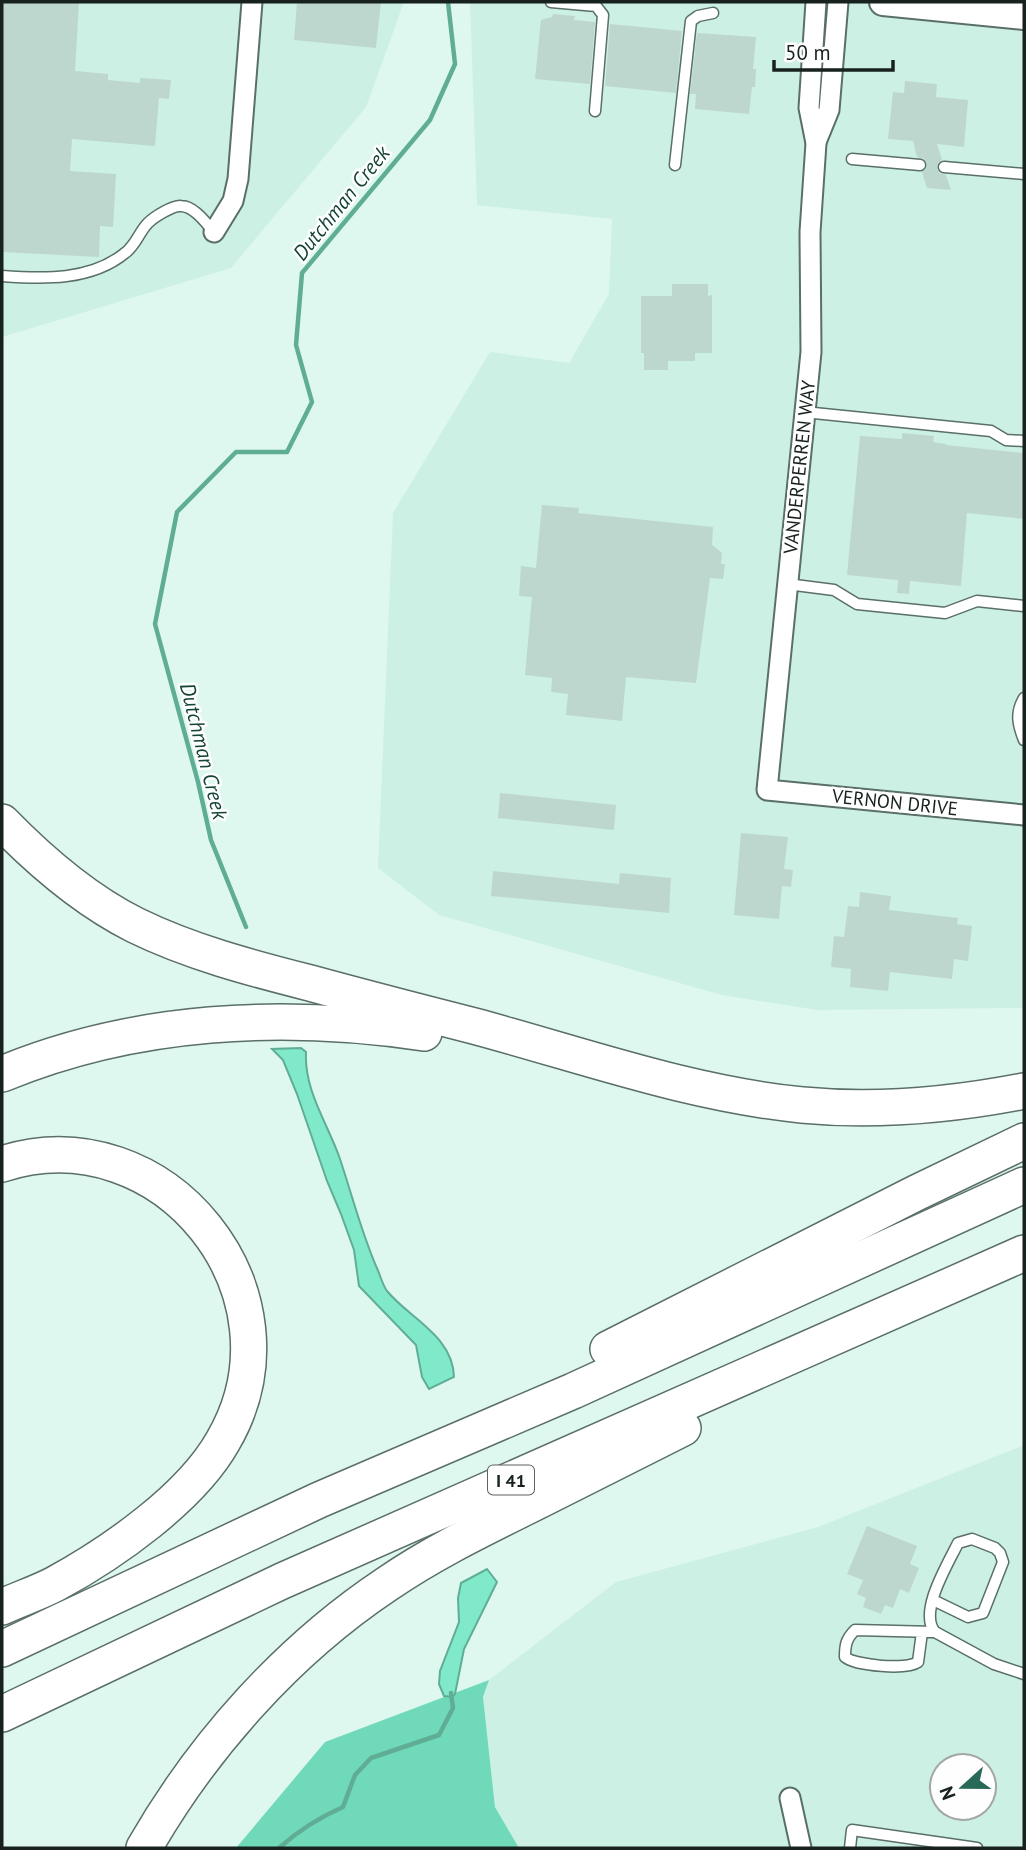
<svg xmlns="http://www.w3.org/2000/svg" width="1026" height="1850" viewBox="0 0 1026 1850" font-family="'PT Sans',sans-serif">
<rect width="100%" height="100%" fill="#dff8ef"/>
<g fill="#cdf0e4" fill-rule="evenodd">
<polygon points="2,2 404,2 366,107 231,268 2,337"/>
<polygon points="470,2 1024,2 1024,1008 817,1010 722,995 439,915 378,868 393,513 490,352 569,363 609,294 612,219 477,205"/>
<path d="M1024,1445V1848H519L495,1807L483,1697L489,1680L616,1582L818,1527ZM942,1766H984V1808H942Z"/>
</g>
<polygon fill="#70d9ba" points="489,1680 483,1697 495,1807 519,1848 236,1848 325,1742"/>
<g fill="#80e9ca" stroke="#60ad96" stroke-width="2">
<path d="M301,1048L306,1052C304,1091 328,1124 340,1159C352,1195 361,1231 376,1266C380,1274 382,1284 387,1291C410,1319 453,1336 454,1377L429,1389L422,1377L416,1345L359,1286L354,1250L341,1214L327,1181L297,1094L283,1060L272,1049Z"/>
<polygon points="487,1569 497,1582 464,1649 455,1694 452,1697 444,1696 439,1684 440,1671 459,1622 458,1598 461,1583"/>
</g>
<g fill="none" stroke-linecap="round" stroke-linejoin="round">
<g stroke="#60ad96" stroke-width="4.5">
<polyline points="246,927 211,840 198,782 155,624 177,512 236,452 287,452 312,402 296,345 302,273 430,120 455,64 448,2"/>
<path d="M279,1848C299,1830 318,1818 343,1807L355,1775L371,1758L439,1735L453,1708L451,1693"/>
</g>
</g>
<g fill="#bed7ce">
<polygon points="2,2 79,2 75,71 108,74 108,80 140,83 140,78 171,80 169,99 159,98 155,146 72,139 70,171 116,174 113,227 100,226 99,257 2,252"/>
<polygon points="297,2 381,2 376,48 294,40"/>
<polygon points="553,14 575,16 574,20 595,22 590,84 535,79 541,20 552,17"/>
<polygon points="610,24 682,31 676,93 605,86"/>
<polygon points="697,33 756,37 753,69 756,69 755,87 752,87 749,114 695,109 696,94 690,94"/>
<polygon points="905,81 937,84 936,97 968,100 964,147 937,144 942,160 938,163 937,169 940,173 946,175 951,190 927,188 922,172 926,169 927,163 924,159 917,157 913,141 888,139 893,92 904,93"/>
<polygon points="672,284 708,284 708,296 712,295 712,353 695,353 695,361 668,361 668,370 644,370 644,353 641,353 641,296 672,296"/>
<polygon points="902,433 934,436 933,442 946,444 946,445 1024,453 1024,519 967,513 961,586 910,581 909,594 897,593 898,580 847,575 860,436 902,439"/>
<polygon points="542,505 579,508 578,513 713,527 712,545 722,553 721,564 725,564 723,579 710,578 696,683 626,677 622,721 566,715 568,694 551,692 552,678 525,675 532,597 519,596 521,566 536,568"/>
<polygon points="500,793 616,805 614,830 498,818"/>
<polygon points="741,833 788,837 784,869 793,870 791,887 782,886 779,919 734,915"/>
<polygon points="493,871 619,884 620,873 671,878 669,913 491,896"/>
<polygon points="860,892 891,896 889,910 958,918 957,924 972,926 968,961 954,959 952,979 890,972 888,991 850,987 851,969 831,967 834,936 844,937 848,906 859,907"/>
<polygon points="867,1526 917,1546 910,1564 919,1568 909,1593 900,1589 893,1608 885,1605 881,1614 863,1607 866,1598 857,1594 863,1580 847,1574"/>
</g>
<g fill="none" stroke-linecap="round" stroke-linejoin="round">
<g stroke="#596f67" stroke-width="13">
<g id="lane">
<polyline points="551,2 596,6 603,15 595,111"/>
<polyline points="852,159 920,165"/>
<polyline points="675,165 691,21 698,16 713,13"/>
<polyline points="944,167 1024,174"/>
<path d="M2,276C43,279 91,281 125,253C136,245 139,232 148,223C154,217 173,205 181,206C194,206 206,223 214,232"/>
<polyline points="804,412 991,431 1006,440 1024,441"/>
<polyline points="787,584 834,590 857,604 945,613 977,601 1024,606"/>
<path d="M1024,698C1015,713 1018,725 1024,740"/>
<path d="M933,1600L968,1617L983,1613L1003,1562L1000,1553L995,1548L972,1539L958,1543C948,1564 918,1612 935,1632L994,1664L1024,1674"/>
<path d="M922,1632L918,1662C907,1670 856,1666 845,1657C845,1645 846,1639 855,1630L935,1632"/>
<polyline points="850,1848 852,1830 977,1848"/>
</g>
</g>
<g stroke="#596f67" stroke-width="23">
<g id="street">
<polyline points="816,2 809,108 816,143 810,232 811,352 767,790 1024,815"/>
<polyline points="816,142 829,110 838,2"/>
<polyline points="214,232 233,201 238,179 252,2"/>
<polyline points="790,1798 801,1848"/>
</g>
</g>
<g stroke="#596f67" stroke-width="30">
<polyline id="secondary" points="883,2 1024,16"/>
</g>
<g stroke="#596f67" stroke-width="38">
<g id="highway">
<path d="M2,822C41,862 85,900 135,925C190,952 251,968 310,983C365,998 419,1012 474,1026C582,1055 690,1094 802,1105C876,1112 952,1105 1024,1091"/>
<path d="M2,1074C135,1019 283,1012 424,1033"/>
<path d="M2,1164C164,1112 309,1294 223,1441C191,1498 112,1553 55,1584C38,1593 19,1599 2,1607"/>
<polyline points="608,1349 916,1193 1024,1141"/>
<polyline points="2,1649 319,1500 573,1391 1024,1185"/>
<polyline points="2,1714 282,1581 1024,1253"/>
<path d="M144,1848C203,1745 288,1650 387,1584C435,1551 488,1526 540,1500C588,1476 635,1452 683,1428"/>
</g>
</g>
<use href="#lane" stroke="#fff" stroke-width="10"/>
<use href="#street" stroke="#fff" stroke-width="19"/>
<use href="#secondary" stroke="#fff" stroke-width="26"/>
<use href="#highway" stroke="#fff" stroke-width="35"/>
</g>
<g text-anchor="middle" dominant-baseline="central" stroke-width="5" stroke-linejoin="round" paint-order="stroke">
<rect fill="#fefefe" stroke="#5c6360" stroke-width="2" x="488" y="1465.5" width="46" height="29" rx="5"/>
<g font-size="18" font-weight="bold" fill="#17211d">
<text x="511" y="1480">I 41</text>
</g>
<g font-size="19" fill="#17211d" stroke="#fefefe">
<text transform="translate(799 467) rotate(-84)">VANDERPERREN WAY</text>
<text transform="translate(895 802) rotate(6)">VERNON DRIVE</text>
</g>
<g font-size="21" font-style="italic" fill="#144337" stroke="#fefefe">
<text transform="translate(341 203) rotate(-51)">Dutchman Creek</text>
<text transform="translate(204 751) rotate(76)">Dutchman Creek</text>
</g>
</g>
<rect width="1026" height="1850" fill="none" stroke="#17211d" stroke-width="7"/>
<g transform="translate(963 1787) rotate(249)"><circle r="33" fill="#fefefe" stroke="#a2a6a4" stroke-width="2"/>
<path d="M0-5L12 26L0 18L-12 26Z" fill="#296958"/>
<text y="-10" font-size="19" font-weight="bold" text-anchor="middle" fill="#17211d">N</text>
</g>
<path d="M774 60v10h119v-10" fill="none" stroke="#17211d" stroke-width="3.5"/>
<text x="785" y="60" font-size="21" fill="#17211d" stroke="#fefefe" stroke-width="5" paint-order="stroke">50 m</text>
</svg>
